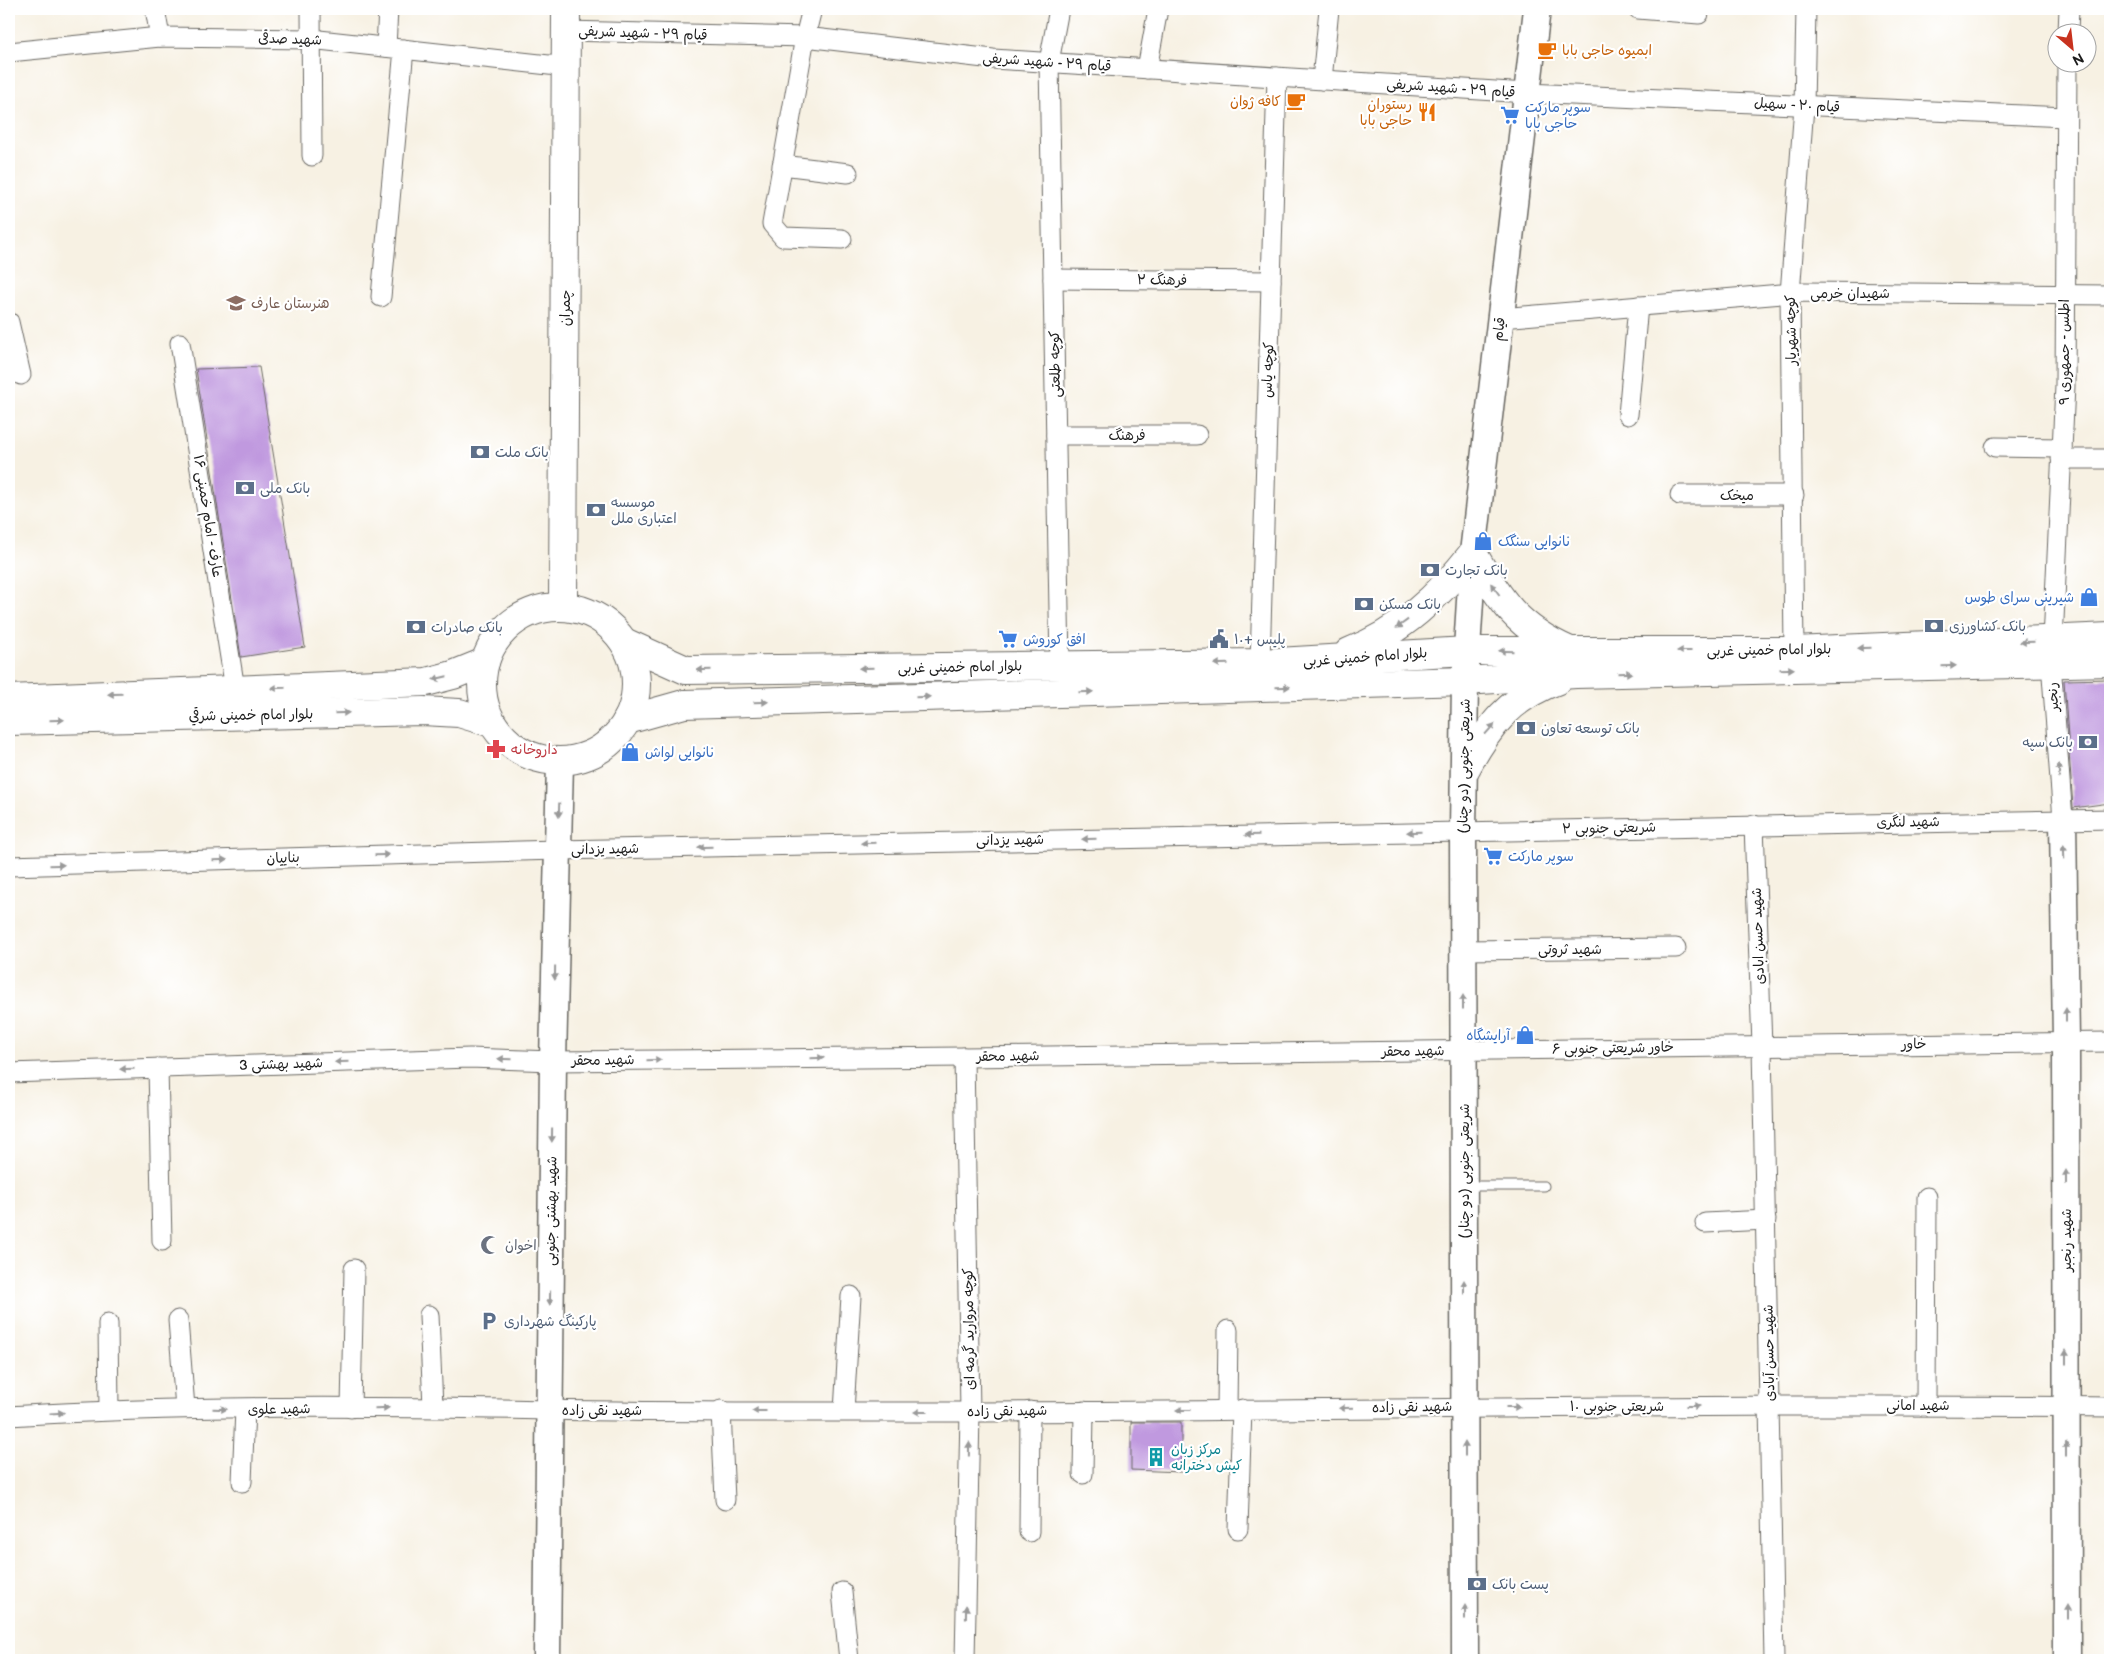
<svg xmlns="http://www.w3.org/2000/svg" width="2119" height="1669" viewBox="0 0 2119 1669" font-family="'Balsamiq Sans','Playpen Sans Arabic',sans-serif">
<rect width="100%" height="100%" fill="#fff"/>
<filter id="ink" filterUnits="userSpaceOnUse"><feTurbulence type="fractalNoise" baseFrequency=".02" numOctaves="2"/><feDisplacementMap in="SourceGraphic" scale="10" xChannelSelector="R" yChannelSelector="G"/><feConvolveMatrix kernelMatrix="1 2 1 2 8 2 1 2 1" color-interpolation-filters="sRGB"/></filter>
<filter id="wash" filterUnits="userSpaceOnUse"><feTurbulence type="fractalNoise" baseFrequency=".0096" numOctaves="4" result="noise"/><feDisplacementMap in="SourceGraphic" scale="20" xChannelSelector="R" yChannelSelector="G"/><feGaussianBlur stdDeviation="1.12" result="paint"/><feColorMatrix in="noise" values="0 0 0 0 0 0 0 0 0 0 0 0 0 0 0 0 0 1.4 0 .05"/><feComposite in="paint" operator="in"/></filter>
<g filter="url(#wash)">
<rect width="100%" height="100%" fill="#f7f1e3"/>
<g id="blocks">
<g fill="#c099df">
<polygon points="259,367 305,647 241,657 196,369"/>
<polygon points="2110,679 2110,803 2073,808 2064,680"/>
<polygon points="1131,1422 1181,1422 1181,1472 1131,1470"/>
</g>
</g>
</g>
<g filter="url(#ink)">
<use href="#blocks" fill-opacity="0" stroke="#696762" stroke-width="1"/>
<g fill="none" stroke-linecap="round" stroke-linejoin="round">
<g stroke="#696762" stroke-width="11">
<polyline id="lane" points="1466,1186 1544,1186"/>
</g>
<g stroke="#696762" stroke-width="21">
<g id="street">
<polyline points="155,9 160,37"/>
<polyline points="311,9 312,156"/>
<polyline points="812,9 805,37 772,224 783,237 842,239"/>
<polyline points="1059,9 1049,62 1060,666"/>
<polyline points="1638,9 1699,14"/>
<polyline points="566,31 805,37 993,59 1527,93 2066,117"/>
<polyline points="2068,32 2069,9"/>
<polyline points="386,47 388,9"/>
<polyline points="9,52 160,37 310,39 567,67"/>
<polyline points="1147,69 1158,9"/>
<polyline points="1322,80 1329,9"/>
<polyline points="782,165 848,173"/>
<polyline points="1053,279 1271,281"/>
<polyline points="381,297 404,49"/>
<polyline points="1501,318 1805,292 2110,295"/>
<polyline points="9,322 21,375"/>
<polyline points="180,343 235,689"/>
<polyline points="1628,415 1638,306"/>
<polyline points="1056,435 1197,435"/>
<polyline points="1995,447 2062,448"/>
<polyline points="2061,459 2110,459"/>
<polyline points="1680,495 1794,495"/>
<polyline points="2053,641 2065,386 2067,62"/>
<polyline points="1794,651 1790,294 1804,106 1806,9"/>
<polyline points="1260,663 1277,77"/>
<polyline points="2051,663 2063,819"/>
<polyline points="1754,825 1762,1046 1774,1660"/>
<polyline points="9,866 557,850 2110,819"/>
<polyline points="1463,950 1676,948"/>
<polyline points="964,1057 970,1412 965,1660"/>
<polyline points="158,1068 162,1241"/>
<polyline points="9,1073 470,1058 553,1061 964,1057 2110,1042"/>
<polyline points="1705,1223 1766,1220"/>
<polyline points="429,1315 433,1407"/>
<polyline points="178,1320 185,1408"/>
<polyline points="108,1323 109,1410"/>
<polyline points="1926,1405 1927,1197"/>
<polyline points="351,1408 354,1269"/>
<polyline points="1227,1409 1228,1330"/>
<polyline points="721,1410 725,1500"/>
<polyline points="844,1411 851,1296"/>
<path d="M9,1416C188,1405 368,1406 547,1410C688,1413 829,1412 970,1412C1350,1411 1730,1403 2110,1407"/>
<polyline points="1083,1474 1084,1411"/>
<polyline points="242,1482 245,1409"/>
<polyline points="1238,1529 1242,1409"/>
<polyline points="1029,1532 1030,1411"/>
<polyline points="842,1592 849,1660"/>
</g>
</g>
<g stroke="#696762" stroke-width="29">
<g id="secondary">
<polyline points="2063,819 2066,1042 2067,1660"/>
<polyline points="547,1660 553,1061 560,762"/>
<polyline points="1465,1660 1463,831 1465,681 1473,553 1537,9"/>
</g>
</g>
<g stroke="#696762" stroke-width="30">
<g id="primary">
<polyline points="563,607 566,9"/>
<circle cx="559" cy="684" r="77"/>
<polyline points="624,642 686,670 1260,663 1467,651 1794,651 2110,637"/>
<path d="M1349,652C1401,632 1439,596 1473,553C1499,600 1518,628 1568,650"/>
<polyline points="9,699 426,682 453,675 485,662"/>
<polyline points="627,720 684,704 1465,681 1576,674 2110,662"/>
<polyline points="9,721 423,711 459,713 492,723"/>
<path d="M1465,770C1488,727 1510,697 1558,680"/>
</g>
</g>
<use href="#lane" stroke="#fff" stroke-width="9"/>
<use href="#street" stroke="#fff" stroke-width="19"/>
<use href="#secondary" stroke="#fff" stroke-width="26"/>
<use href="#primary" stroke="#fff" stroke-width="28"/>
</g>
<defs><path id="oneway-solid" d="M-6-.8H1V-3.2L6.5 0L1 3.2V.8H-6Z" transform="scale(1.25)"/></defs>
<g fill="#999">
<use href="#oneway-solid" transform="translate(1495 589) rotate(-127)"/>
<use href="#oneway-solid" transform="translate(1402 624) rotate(144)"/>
<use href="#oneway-solid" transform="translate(2027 642) rotate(178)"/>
<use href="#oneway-solid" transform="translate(1864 648) rotate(178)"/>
<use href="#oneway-solid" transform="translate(1506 651) rotate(-179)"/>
<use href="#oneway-solid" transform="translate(1684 651) rotate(180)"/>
<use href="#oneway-solid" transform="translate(1221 664) rotate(179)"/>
<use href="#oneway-solid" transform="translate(1949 666) rotate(-1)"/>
<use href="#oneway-solid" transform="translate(866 668) rotate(179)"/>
<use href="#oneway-solid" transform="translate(1787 669) rotate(-1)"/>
<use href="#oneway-solid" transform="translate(704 670) rotate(179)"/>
<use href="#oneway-solid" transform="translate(1625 673) rotate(-1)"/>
<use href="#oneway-solid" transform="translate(440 678) rotate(167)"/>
<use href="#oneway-solid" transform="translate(1283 687) rotate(-2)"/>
<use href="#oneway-solid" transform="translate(278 688) rotate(178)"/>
<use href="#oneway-solid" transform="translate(1086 692) rotate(-2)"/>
<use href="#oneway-solid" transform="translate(115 694) rotate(178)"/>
<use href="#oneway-solid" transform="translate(923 697) rotate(-2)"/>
<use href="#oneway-solid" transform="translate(761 702) rotate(-2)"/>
<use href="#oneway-solid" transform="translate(342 713) rotate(-1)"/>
<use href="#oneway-solid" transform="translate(57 720) rotate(-1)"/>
<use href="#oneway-solid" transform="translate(1490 729) rotate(-48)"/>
<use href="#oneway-solid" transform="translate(2059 771) rotate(-94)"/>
<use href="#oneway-solid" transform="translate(559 810) rotate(92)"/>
<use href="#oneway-solid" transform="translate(1414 832) rotate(179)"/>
<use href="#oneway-solid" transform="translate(1252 835) rotate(179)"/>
<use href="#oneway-solid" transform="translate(1089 839) rotate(179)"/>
<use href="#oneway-solid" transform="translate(868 843) rotate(179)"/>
<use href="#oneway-solid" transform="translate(705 847) rotate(179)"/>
<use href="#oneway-solid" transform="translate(2064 852) rotate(-92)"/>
<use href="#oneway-solid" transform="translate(382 855) rotate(-2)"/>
<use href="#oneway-solid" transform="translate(220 860) rotate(-2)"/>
<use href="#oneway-solid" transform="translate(57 865) rotate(-2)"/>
<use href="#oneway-solid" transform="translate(555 973) rotate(91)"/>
<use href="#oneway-solid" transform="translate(1463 1002) rotate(-90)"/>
<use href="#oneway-solid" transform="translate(2066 1015) rotate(-90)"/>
<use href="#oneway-solid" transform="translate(817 1058) rotate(-1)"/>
<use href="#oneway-solid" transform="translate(505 1059) rotate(-178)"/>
<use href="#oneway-solid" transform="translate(654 1060) rotate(-1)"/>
<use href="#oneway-solid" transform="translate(342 1062) rotate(178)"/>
<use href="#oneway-solid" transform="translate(127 1069) rotate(178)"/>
<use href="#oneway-solid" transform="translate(552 1135) rotate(91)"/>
<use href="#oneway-solid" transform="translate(2066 1177) rotate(-90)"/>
<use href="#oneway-solid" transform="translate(1464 1287) rotate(-90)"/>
<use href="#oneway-solid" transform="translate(550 1298) rotate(91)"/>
<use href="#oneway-solid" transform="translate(2066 1357) rotate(-90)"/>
<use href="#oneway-solid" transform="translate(1693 1406)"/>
<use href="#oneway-solid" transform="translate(1513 1407)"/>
<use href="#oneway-solid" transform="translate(382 1408) rotate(-1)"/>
<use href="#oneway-solid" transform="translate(1346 1408) rotate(179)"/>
<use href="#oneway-solid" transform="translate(220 1409) rotate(1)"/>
<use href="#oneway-solid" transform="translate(1183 1410) rotate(180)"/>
<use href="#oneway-solid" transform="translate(759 1411) rotate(-180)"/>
<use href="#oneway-solid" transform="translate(921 1412) rotate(-180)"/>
<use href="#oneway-solid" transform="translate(57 1413) rotate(-3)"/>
<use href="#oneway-solid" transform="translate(969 1449) rotate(-89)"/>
<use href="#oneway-solid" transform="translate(1465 1449) rotate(-90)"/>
<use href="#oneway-solid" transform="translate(2066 1449) rotate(-90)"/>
<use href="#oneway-solid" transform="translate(966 1612) rotate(-89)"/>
<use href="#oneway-solid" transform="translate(1465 1612) rotate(-90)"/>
<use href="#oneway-solid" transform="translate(2067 1612) rotate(-90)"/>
</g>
</g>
<defs>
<g id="cafe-bare" transform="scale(1.5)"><path d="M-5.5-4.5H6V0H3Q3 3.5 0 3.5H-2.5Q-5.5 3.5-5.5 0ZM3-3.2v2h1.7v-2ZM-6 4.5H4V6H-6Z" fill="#e8710a" stroke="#fff" stroke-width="2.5" paint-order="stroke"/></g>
<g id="restaurant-bare" transform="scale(1.5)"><path d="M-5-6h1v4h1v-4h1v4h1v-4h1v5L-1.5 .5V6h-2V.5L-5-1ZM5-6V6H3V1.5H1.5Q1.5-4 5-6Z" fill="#e8710a" stroke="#fff" stroke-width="2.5" paint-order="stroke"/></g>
<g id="supermarket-bare" transform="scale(1.5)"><path d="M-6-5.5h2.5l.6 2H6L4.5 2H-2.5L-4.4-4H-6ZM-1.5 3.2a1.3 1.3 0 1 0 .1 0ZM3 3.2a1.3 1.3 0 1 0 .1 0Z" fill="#3f7fe0" stroke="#fff" stroke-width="2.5" paint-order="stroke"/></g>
<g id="school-bare" transform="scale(1.5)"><path d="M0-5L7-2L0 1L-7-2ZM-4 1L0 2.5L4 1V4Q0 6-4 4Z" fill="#8d6e63" stroke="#fff" stroke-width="2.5" paint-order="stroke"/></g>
<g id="bank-bare" transform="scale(1.5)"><path d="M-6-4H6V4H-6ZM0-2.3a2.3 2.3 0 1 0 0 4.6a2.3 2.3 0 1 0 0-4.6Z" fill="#5c6f8a" stroke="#fff" stroke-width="2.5" paint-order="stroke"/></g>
<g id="shop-bare" transform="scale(1.5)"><path d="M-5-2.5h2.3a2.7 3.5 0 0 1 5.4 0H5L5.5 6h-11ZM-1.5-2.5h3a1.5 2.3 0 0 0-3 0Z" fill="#3f7fe0" stroke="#fff" stroke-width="2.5" paint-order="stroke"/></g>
<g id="civic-bare" transform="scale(1.5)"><path d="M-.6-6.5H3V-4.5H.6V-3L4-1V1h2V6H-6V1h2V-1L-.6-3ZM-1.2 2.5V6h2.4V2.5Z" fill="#5c6f8a" stroke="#fff" stroke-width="2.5" paint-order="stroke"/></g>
<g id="pharmacy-bare" transform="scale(1.5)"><path d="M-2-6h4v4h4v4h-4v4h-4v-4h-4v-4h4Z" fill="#e0444e" stroke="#fff" stroke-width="2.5" paint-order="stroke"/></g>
<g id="mosque-bare" transform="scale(1.5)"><path d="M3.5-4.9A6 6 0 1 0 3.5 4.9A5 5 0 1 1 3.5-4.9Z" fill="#6b7280" stroke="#fff" stroke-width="2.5" paint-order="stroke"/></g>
<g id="parking-bare" transform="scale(1.5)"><path d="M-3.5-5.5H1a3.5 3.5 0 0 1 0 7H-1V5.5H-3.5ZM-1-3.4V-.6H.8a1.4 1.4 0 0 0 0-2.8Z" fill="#5c6f8a" stroke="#fff" stroke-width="2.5" paint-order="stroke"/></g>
<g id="building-bare" transform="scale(1.5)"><path d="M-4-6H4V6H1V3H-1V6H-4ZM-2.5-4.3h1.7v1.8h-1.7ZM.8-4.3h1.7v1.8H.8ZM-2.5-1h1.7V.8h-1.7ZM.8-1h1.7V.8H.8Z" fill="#0f9aa8" stroke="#fff" stroke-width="2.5" paint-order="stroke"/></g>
</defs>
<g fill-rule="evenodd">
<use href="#cafe-bare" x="1547" y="50"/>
<use href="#cafe-bare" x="1296" y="101"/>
<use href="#restaurant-bare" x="1427" y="112"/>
<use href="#supermarket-bare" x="1510" y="115"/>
<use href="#school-bare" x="236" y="303"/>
<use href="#bank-bare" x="480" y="452"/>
<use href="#bank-bare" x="245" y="488"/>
<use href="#bank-bare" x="596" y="510"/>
<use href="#shop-bare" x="1483" y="541"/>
<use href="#bank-bare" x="1430" y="570"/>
<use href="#shop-bare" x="2089" y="597"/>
<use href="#bank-bare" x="1364" y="604"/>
<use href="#bank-bare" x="1934" y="626"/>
<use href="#bank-bare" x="416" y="627"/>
<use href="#supermarket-bare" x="1008" y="639"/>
<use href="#civic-bare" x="1219" y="639"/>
<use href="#bank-bare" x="1526" y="728"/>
<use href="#bank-bare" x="2088" y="742"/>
<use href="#pharmacy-bare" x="496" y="749"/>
<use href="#shop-bare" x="630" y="752"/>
<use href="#supermarket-bare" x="1493" y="856"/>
<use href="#shop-bare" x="1525" y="1035"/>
<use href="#mosque-bare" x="490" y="1245"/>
<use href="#parking-bare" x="489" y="1321"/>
<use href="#building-bare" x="1156" y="1457"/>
<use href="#bank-bare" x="1477" y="1584"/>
</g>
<g text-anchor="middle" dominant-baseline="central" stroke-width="4.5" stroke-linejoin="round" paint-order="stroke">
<g font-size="14" fill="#1c1c1c" stroke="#fff">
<text transform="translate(643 33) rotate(2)">قیام ۲۹ - شهید شریفی</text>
<text transform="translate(290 39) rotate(2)">شهید صدقی</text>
<text transform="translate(1047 62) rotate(4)">قیام ۲۹ - شهید شریفی</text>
<text transform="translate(1451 88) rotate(4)">قیام ۲۹ - شهید شریفی</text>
<text transform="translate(1797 105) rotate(3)">قیام ۲۰ - سهیل</text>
<text transform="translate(1162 280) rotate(1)">فرهنگ ۲</text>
<text x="1850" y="293">شهیدان خرمی</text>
<text transform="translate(565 308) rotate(-90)">چمران</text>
<text transform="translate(1499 329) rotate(-83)">قیام</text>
<text transform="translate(1791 330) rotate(-91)">کوچه شهریار</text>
<text transform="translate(2064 352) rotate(-90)">اطلس - جمهوری ۹</text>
<text transform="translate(1055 364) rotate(-91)">کوچه طلعتی</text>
<text transform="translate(1268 370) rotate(-88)">کوچه یاس</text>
<text x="1127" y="435">فرهنگ</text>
<text x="1737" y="495">میخک</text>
<text transform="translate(208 516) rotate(81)">عارف - امام خمینی ۱۶</text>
<text transform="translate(1769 650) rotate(-1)">بلوار امام خمینی غربی</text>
<text transform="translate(1365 657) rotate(-4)">بلوار امام خمینی غربی</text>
<text transform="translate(960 667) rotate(-1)">بلوار امام خمینی غربی</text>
<text transform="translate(2053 697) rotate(-94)">رنجبر</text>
<text transform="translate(251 715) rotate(-1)">بلوار امام خمینی شرقي</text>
<text transform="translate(1464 766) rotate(-89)">شریعتی جنوبی (دو چنار)</text>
<text transform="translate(1908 822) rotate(-1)">شهید لنگری</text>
<text transform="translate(1609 828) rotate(-1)">شریعتی جنوبی ۲</text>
<text transform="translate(1010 840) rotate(-1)">شهید یزدانی</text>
<text transform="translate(605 849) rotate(-1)">شهید یزدانی</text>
<text transform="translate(283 858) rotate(-2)">بناییان</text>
<text transform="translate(1758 936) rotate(-92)">شهید حسن ابادی</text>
<text x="1570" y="949">شهید ثروتی</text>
<text transform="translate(1914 1044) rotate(-1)">خاور</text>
<text transform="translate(1613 1048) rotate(-1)">خاور شریعتی جنوبی ۶</text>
<text transform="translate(1413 1051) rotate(-1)">شهید محقر</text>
<text transform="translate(1008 1056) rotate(-1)">شهید محقر</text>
<text transform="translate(603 1060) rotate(-1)">شهید محقر</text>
<text transform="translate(281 1064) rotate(-2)">شهید بهشتی 3</text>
<text transform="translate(1464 1171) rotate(-90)">شریعتی جنوبی (دو چنار)</text>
<text transform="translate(551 1211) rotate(-89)">شهید بهشتی جنوبی</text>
<text transform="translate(2066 1240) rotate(-90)">شهید رنجبر</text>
<text transform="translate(969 1329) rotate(-91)">کوچه مروارید گرمه ای</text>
<text transform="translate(1769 1353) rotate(-91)">شهید حسن آبادی</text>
<text x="1918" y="1405">شهید امانی</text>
<text x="1617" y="1406">شریعتی جنوبی ۱۰</text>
<text transform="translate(1412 1407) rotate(-1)">شهید نقی زاده</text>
<text transform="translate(279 1409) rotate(-1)">شهید علوی</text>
<text x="602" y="1410">شهید نقی زاده</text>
<text transform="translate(1007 1411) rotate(-1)">شهید نقی زاده</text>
</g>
<g font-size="14" fill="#c56008" stroke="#fff" text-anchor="end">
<text x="1562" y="50" text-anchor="start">ابمیوه حاجی بابا</text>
<text x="1281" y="101">کافه ژوان</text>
<text x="1412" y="104">رستوران<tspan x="1412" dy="16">حاجی بابا</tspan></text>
</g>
<g font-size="14" fill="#366cbe" stroke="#fff" text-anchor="start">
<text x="1525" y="107">سوپر مارکت<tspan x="1525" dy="16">حاجی بابا</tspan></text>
<text x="1498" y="541">نانوایی سنگک</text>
<text x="2074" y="597" text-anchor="end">شیرینی سرای طوس</text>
<text x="1023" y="639">افق کوروش</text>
<text x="645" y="752">نانوایی لواش</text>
<text x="1508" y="856">سوپر مارکت</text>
<text x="1510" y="1035" text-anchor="end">آرایشگاه</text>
</g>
<g font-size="14" fill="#785e54" stroke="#fff" text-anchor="start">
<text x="251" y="303">هنرستان عارف</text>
</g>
<g font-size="14" fill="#4e5e75" stroke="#fff" text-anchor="start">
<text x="495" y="452">بانک ملت</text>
<text x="260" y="488">بانک ملی</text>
<text x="611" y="502">موسسه<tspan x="611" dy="16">اعتباری ملل</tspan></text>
<text x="1445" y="570">بانک تجارت</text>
<text x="1379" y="604">بانک مسکن</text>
<text x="1949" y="626">بانک کشاورزی</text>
<text x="431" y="627">بانک صادرات</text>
<text x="1234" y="639">پلیس +۱۰</text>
<text x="1541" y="728">بانک توسعه تعاون</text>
<text x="2073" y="742" text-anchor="end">بانک سپه</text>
<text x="504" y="1321">پارکینگ شهرداری</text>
<text x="1492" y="1584">پست بانک</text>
</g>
<g font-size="14" fill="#be3a42" stroke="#fff" text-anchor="start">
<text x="511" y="749">داروخانه</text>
</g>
<g font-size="14" fill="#5b616d" stroke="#fff" text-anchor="start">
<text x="505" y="1245">اخوان</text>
</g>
<g font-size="14" fill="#0d838f" stroke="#fff" text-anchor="start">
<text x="1171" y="1449">مرکز زبان<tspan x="1171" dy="16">کیش دخترانه</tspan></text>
</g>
</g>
<rect width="2119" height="1669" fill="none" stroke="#fff" stroke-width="30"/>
<g transform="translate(2072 48) rotate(152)"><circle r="24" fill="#ffffff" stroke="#a4a4a4"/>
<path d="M0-4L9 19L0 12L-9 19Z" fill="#c8321e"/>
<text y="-8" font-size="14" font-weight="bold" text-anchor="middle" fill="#1c1c1c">N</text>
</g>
</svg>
